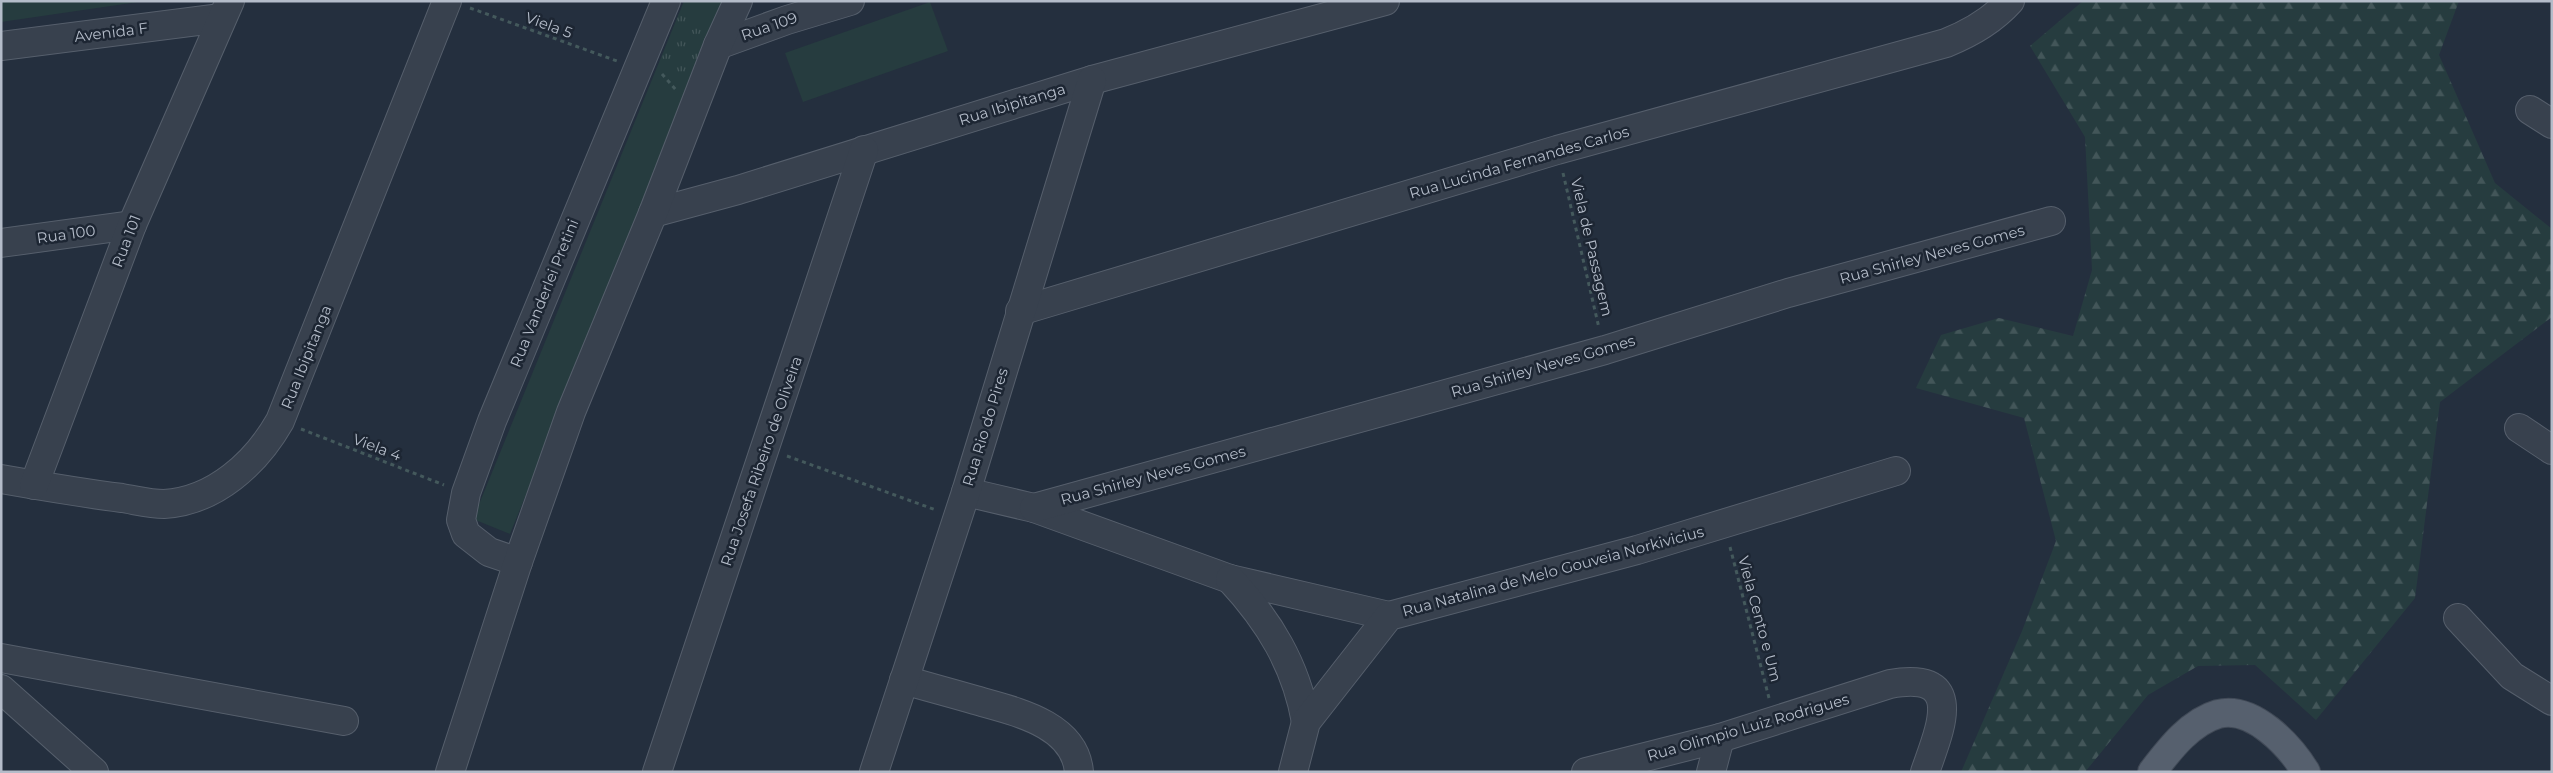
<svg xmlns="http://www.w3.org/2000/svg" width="2553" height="773" viewBox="0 0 2553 773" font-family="Montserrat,sans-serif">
<defs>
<pattern id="forest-firs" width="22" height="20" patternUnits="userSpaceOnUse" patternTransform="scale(1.25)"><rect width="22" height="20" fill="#263c3f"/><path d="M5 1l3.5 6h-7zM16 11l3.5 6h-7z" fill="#435659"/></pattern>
<pattern id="park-tufts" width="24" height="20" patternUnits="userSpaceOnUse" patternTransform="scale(1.25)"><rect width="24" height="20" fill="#263c3f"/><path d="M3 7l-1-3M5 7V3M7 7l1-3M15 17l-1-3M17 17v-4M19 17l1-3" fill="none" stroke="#435659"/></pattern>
</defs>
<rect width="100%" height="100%" fill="#242f3e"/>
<g fill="#263c3f">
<polygon points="1,1 145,1 1,22"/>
<polygon points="684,1 727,1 510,534 473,519"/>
<polygon points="930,2 948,51 803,102 785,53"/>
</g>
<polygon fill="url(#forest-firs)" points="2083,1 2459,1 2439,55 2495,183 2552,229 2552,317 2440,402 2415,598 2316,720 2255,665 2198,666 2148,695 2085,772 1961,772 2022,631 2056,541 2024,418 1916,388 1941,335 1999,318 2073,336 2092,270 2085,137 2030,46"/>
<polygon fill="url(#park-tufts)" points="679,14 716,29 693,88 656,73"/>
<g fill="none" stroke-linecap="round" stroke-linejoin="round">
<g stroke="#565f6c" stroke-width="30">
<g id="minor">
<polyline points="718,45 787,20 850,1"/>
<polyline points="1,46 221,18"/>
<polyline points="2530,110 2552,124"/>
<polyline points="653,213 738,190 1092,80 1385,1"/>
<polyline points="1,243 132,225"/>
<path d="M1020,311L1557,150L1946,43C1971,33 1992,21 2010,1"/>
<polyline points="2519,428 2552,450"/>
<path d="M1,479C41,486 82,493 122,498C135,500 150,504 164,504C215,501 256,463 280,421L447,1"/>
<polyline points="34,485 132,225 230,1"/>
<polyline points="966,492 1034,508 1230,579 1389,616"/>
<polyline points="1034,508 1605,350 1788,293 2051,221"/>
<polyline points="518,562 489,552 466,534 461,520 466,493 492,421 666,1"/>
<path d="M1230,579C1269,621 1296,665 1306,722"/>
<polyline points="2458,618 2512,676 2552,701"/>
<polyline points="1,658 344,721"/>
<path d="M904,680C928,687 951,693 975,700C1013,711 1075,723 1079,772"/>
<polyline points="1,689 94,772"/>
<polyline points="450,772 518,562 571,412 653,213 718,45 738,1"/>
<polyline points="657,772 864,150"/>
<polyline points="874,772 966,492 1092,80"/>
<polyline points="1293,772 1306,722 1389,616 1637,550 1896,471"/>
<path d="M1586,772L1720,738L1890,684C1967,670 1940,729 1925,772"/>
<polyline points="1711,772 1720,738"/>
</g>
</g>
<g stroke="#414a57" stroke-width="30">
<path id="major" d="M2152,772C2169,750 2190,722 2218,714C2253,705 2290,746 2306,772"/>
</g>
<g stroke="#44595c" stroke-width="3" stroke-dasharray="4 4" stroke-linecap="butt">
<polyline points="470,8 617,61"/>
<polyline points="662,74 676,90"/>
<polyline points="1563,173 1599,328"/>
<polyline points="301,429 444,485"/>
<polyline points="787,456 936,510"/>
<polyline points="1730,547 1769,698"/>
</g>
<use href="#minor" stroke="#38414e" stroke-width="28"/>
<use href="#major" stroke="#56606e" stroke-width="28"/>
</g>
<g text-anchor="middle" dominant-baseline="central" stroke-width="5" stroke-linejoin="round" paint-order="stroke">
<g font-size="15" fill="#b4bcc9" stroke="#1d2633">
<text transform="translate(549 25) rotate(20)">Viela 5</text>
<text transform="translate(769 26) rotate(-19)">Rua 109</text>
<text transform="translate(111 32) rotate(-7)">Avenida F</text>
<text transform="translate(1012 104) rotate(-17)">Rua Ibipitanga</text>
<text transform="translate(1519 162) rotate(-16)">Rua Lucinda Fernandes Carlos</text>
<text transform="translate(66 234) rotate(-8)">Rua 100</text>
<text transform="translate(126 241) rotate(-69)">Rua 101</text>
<text transform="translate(1592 247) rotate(77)">Viela de Passagem</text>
<text transform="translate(1932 254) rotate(-15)">Rua Shirley Neves Gomes</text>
<text transform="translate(544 293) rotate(-68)">Rua Vanderlei Pretini</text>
<text transform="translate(306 357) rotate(-68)">Rua Ibipitanga</text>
<text transform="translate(1543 366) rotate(-16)">Rua Shirley Neves Gomes</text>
<text transform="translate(985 427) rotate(-73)">Rua Rio do Pires</text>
<text transform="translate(377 447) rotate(21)">Viela 4</text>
<text transform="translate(761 461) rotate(-71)">Rua Josefa Ribeiro de Oliveira</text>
<text transform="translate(1153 475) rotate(-15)">Rua Shirley Neves Gomes</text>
<text transform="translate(1553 571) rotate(-15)">Rua Natalina de Melo Gouveia Norkivicius</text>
<text transform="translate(1760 619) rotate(75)">Viela Cento e Um</text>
<text transform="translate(1748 727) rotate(-16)">Rua Olimpio Luiz Rodrigues</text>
</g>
</g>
<rect width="2553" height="773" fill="none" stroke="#b4bcc9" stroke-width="5"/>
</svg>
